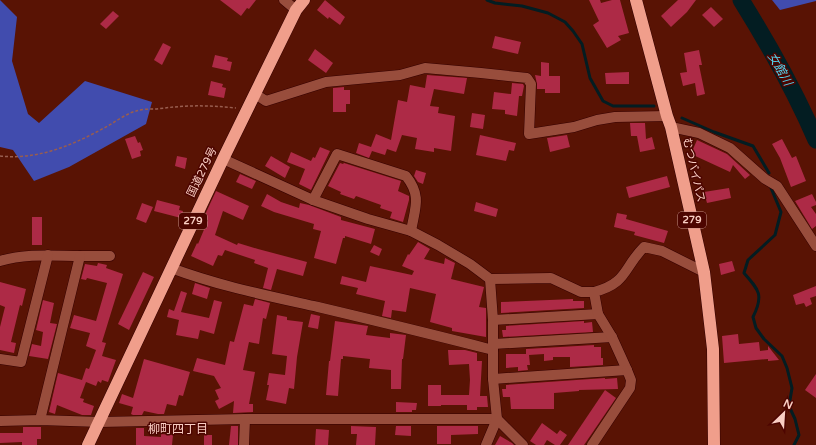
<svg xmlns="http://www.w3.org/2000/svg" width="816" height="445" viewBox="0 0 816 445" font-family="'Varela Round','Noto Sans JP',sans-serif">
<rect width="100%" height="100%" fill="#591304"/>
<g fill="#414cae">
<polygon points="0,0 17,17 12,61 28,114 39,123 85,81 152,102 146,124 69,167 34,181 13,150 0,147"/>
<polygon points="772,0 816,0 816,1 780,10"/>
</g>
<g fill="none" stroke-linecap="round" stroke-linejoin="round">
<g stroke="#031d22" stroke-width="3">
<polyline points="487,0 495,3 522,6 548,13 565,22 573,31 582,44 590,78 603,101 613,106 654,106"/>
<polyline points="682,118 714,132 753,146 769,173"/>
<path d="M771,188L781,212L775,235L748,260L744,273C759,290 764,295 753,317L756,328L764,339L782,356L787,368L792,388L789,406L795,419L799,435L794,445"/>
</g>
<path stroke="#031d22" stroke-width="17" d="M741,0C769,45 795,91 816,140"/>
</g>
<g fill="#ad2a46">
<polygon points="220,0 256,0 249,9 247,8 241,16"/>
<polygon points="325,0 345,17 340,25 329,17 328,19 317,10"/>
<polygon points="589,0 600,0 601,3 612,0 620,0 629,33 618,36 621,40 607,48 593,25 599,21"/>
<polygon points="678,0 696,0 687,12 671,27 661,16"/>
<polygon points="711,7 723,19 714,27 702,15"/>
<polygon points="113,11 119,16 106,29 100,24"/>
<polygon points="495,36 521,42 518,54 492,48"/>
<polygon points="163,43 171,47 162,65 154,60"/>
<polygon points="315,49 333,63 326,73 308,60"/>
<polygon points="699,50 702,65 699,65 705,94 697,96 695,83 683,86 680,73 687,72 684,53"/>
<polygon points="215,55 228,58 227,61 232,62 230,71 212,67"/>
<polygon points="541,62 549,63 549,76 560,76 560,93 545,93 545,89 537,89 537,84 535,75 541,76"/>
<polygon points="629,72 629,84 606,84 605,73"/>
<polygon points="427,75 467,78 464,94 434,89 430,106 439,107 438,113 455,116 451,151 434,148 434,152 415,149 417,138 402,135 396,152 387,149 385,155 372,151 369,158 356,153 359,143 371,147 376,134 391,140 398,100 407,102 410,85 425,88"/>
<polygon points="211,81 223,84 222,87 226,88 224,98 208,95"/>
<polygon points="512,83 523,84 524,86 522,96 519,96 517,116 505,114 505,110 492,109 494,92 511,94"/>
<polygon points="344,87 344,90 350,90 350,104 346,104 346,112 333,112 333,88"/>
<polygon points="472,113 485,115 483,129 470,127"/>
<polygon points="630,123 645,123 646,139 652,137 655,149 640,152 637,136 631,136"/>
<polygon points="480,135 516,143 514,151 509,150 506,161 476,155"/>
<polygon points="567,135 570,147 550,152 547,138"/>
<polygon points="135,136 138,143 140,142 143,150 140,151 141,156 132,159 125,139"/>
<polygon points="782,139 792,158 796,156 806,181 791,187 780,158 772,144"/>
<polygon points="697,140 727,154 750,175 745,179 733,165 730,172 691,154"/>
<polygon points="320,147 330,151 311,190 299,184 305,169 287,162 291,152 311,161 313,157 315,158"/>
<polygon points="177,156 187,158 185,169 175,166"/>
<polygon points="271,156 290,167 285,178 265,166"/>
<polygon points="340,163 343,164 344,163 401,181 398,191 409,196 409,200 403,222 390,218 392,212 380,208 381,205 356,196 354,199 340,194 341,192 328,186"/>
<polygon points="416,170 426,173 423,184 418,182 414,176"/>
<polygon points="240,174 256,181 252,189 236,182"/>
<polygon points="667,176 670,187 629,198 626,187"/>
<polygon points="729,188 731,198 707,203 704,192"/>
<polygon points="216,191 249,206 243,220 223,211 215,235 237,245 238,243 258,249 307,262 303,276 277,269 271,290 263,288 268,268 254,263 255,260 225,250 222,256 218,255 213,266 191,256 197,243 198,244 208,220 203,219"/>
<polygon points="267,194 281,202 299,208 300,203 309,205 341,217 341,220 375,229 371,244 345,236 345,238 343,238 336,264 314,258 321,231 313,229 314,224 274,212 261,206"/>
<polygon points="812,194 816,202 816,205 811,207 816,214 816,226 812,229 795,201"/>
<polygon points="157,200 180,206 179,210 183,211 181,218 154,211"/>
<polygon points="476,202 498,209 496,217 474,211"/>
<polygon points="142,203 153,207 146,223 136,219"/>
<polygon points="617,213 627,215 626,219 668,231 664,243 634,235 635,232 614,227"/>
<rect x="32" y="217" width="10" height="28"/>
<polygon points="418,242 430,249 424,259 444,264 445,258 455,263 451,279 484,287 479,307 486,308 486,337 452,331 452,328 430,322 436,294 410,288 406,312 392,310 391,318 382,316 385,301 356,294 358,288 340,284 342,276 366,282 370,266 412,275 414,271 402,266 408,254 409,255"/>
<polygon points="374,245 382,249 379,256 370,252"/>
<polygon points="732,261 735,271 721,275 719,264"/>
<polygon points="98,263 107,265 106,268 123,274 102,342 106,343 102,356 116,360 108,382 102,380 101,383 98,381 96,386 86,382 80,398 84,399 83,402 94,406 91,415 82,415 57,405 55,414 49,412 58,373 82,380 86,368 89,369 96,350 86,346 90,333 70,328 74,315 96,321 107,283 87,278 86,280 81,279 85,264 97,266"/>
<polygon points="143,272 154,277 129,330 118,324"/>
<polygon points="0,282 26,289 22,306 20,305 11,342 16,343 14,353 0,350 0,327 5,307 0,305"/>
<polygon points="195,283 210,288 207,299 192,294"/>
<polygon points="816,286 816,296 810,298 812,304 806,307 804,303 796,305 793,295"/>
<polygon points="181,291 187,293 181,312 209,318 214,300 222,302 214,334 200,330 198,339 176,335 179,320 167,317 169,309 174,311"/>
<polygon points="255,299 270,303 266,319 263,318 259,344 249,342 243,370 255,372 249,404 253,404 253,412 233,413 234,401 219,409 215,401 219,399 215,390 221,388 214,376 193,371 197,358 225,365 230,341 234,342 244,304 253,306"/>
<polygon points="573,299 573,301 584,301 584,308 501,313 501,302"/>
<polygon points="43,300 54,303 50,323 57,324 48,359 29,356 32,344 41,346 43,332 36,330"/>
<polygon points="311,314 320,316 318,329 308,327"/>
<polygon points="277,315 287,317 287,320 303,322 297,357 294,389 289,388 286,404 266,400 269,385 267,385 269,373 285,375 287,356 272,354"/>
<polygon points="335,321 368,326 366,335 390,338 390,333 406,335 403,359 402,359 401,389 391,389 391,370 369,368 370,359 343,356 343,359 341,359 338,396 326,395 329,361 330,361"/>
<polygon points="584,321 584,323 592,322 593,332 503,337 502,330 506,330 506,326"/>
<polygon points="738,334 739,344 759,342 760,351 768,350 768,346 779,360 768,361 768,359 724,363 722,336"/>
<polygon points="594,345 594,347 601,347 601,358 603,358 603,365 570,367 570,357 553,357 553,360 544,361 544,354 529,355 530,365 527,365 528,370 518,371 518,367 506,368 506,354 526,354 526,349"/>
<polygon points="448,350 465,350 477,353 477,361 482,361 480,396 487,396 488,407 477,407 477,410 467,410 467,405 441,405 441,406 428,406 428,385 441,385 441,395 469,395 470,380 469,364 449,365"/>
<polygon points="144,359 190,372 183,396 179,395 176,406 167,404 164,414 158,414 144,411 142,415 133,415 131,414 133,407 119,403 122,394 133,398"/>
<polygon points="816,374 816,398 805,390"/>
<polygon points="605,378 605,379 617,378 618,389 579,390 579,391 554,393 554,409 511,409 510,397 503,397 502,389 506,389 506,385"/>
<polygon points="605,390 616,398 584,445 568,445"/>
<polygon points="396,402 417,403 416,410 412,410 412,412 396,412"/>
<polygon points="542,423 557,434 560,430 567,435 560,445 555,445 547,440 544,445 536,445 530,441"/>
<polygon points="231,426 238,426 238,445 229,445"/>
<polygon points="351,426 376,427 375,445 356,445 357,434 351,434"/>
<polygon points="396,426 411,426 411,436 395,435"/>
<polygon points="437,426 478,426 478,434 451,435 451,444 437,444"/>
<polygon points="23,427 41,427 41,439 37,439 37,445 22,445 22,442 0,443 0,433 23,433"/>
<polygon points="136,428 144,428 144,436 161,437 161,434 173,435 172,445 136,445"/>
<polygon points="316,429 329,430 328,445 315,445"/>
<rect x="204" y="435" width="8" height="10"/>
<polygon points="500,436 512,443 514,445 495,445"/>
</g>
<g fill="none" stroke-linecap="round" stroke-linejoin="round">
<g stroke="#350100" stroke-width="11">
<g id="minor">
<polyline points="284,0 296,10"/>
<polyline points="255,94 266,101 326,82 400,75 425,68 481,73 527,78 531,84 529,134 574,127 597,120 615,117 667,116"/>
<polyline points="671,127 699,133 730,148 765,179 777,186 816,246"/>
<polyline points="223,159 313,200 368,219 411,231 438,245 470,264 490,279 551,278 581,292 594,292"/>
<path d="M313,200L337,154L406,176C422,196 415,208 411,231"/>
<path d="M0,261C27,253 54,256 81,256C91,256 100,256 110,256"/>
<path d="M171,268C219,286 269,296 318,307C377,321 435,335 493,350"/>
<polyline points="493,320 598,314"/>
<polyline points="493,344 612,337"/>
<polyline points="0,359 21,362 48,255"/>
<path d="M493,379L627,370L612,337L598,314L594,292C628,283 623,268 644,247L662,251L704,272"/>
<polyline points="40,420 80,256"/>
<polyline points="0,421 40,420 100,422 245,419 497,419 523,445"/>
<polyline points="244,445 245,419"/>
<polyline points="486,445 497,419 493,379 493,320 490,279"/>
<polyline points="592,445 630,388 631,380 627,370"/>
</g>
</g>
<g stroke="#350100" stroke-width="13">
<g id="highway">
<polyline points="636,0 667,116 671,127 704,272 713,349 714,445"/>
<polyline points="88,445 223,159 296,10 304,0"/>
</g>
</g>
<path stroke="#985d4f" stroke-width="1.5" stroke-dasharray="3 2" stroke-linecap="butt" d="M0,156C37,160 71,146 104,128C114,123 125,114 136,111C142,109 150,109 157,109C185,105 208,105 236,108"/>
<use href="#minor" stroke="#984d3c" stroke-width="10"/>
<use href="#highway" stroke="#f09e8b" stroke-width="12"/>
</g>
<g text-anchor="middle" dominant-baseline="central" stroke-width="3" stroke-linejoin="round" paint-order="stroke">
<g fill="#4d0500" stroke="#c69288" stroke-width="1">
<rect x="678" y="212" width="28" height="16" rx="3"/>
<rect x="179" y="213" width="28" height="16" rx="3"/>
</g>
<g font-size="10" font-weight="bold" fill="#facec3">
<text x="692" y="220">279</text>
<text x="193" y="221">279</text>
</g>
<g font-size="11" fill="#facec3" stroke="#4d0500">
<text transform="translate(694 170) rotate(77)">むつバイパス</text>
<text transform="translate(202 172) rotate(-64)">国道279号</text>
</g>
<g font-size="12" font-style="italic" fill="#52d4ef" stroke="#4d0500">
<text transform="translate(780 69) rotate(60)">女館川</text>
</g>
<g font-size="12" fill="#facec3" stroke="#4d0500">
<text x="178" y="429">柳町四丁目</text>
</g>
</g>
<g transform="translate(784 413) rotate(25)" stroke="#4d0500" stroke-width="3" paint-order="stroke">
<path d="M0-3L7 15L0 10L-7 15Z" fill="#facec3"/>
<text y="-6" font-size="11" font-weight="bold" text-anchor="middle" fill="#facec3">N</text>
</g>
</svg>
